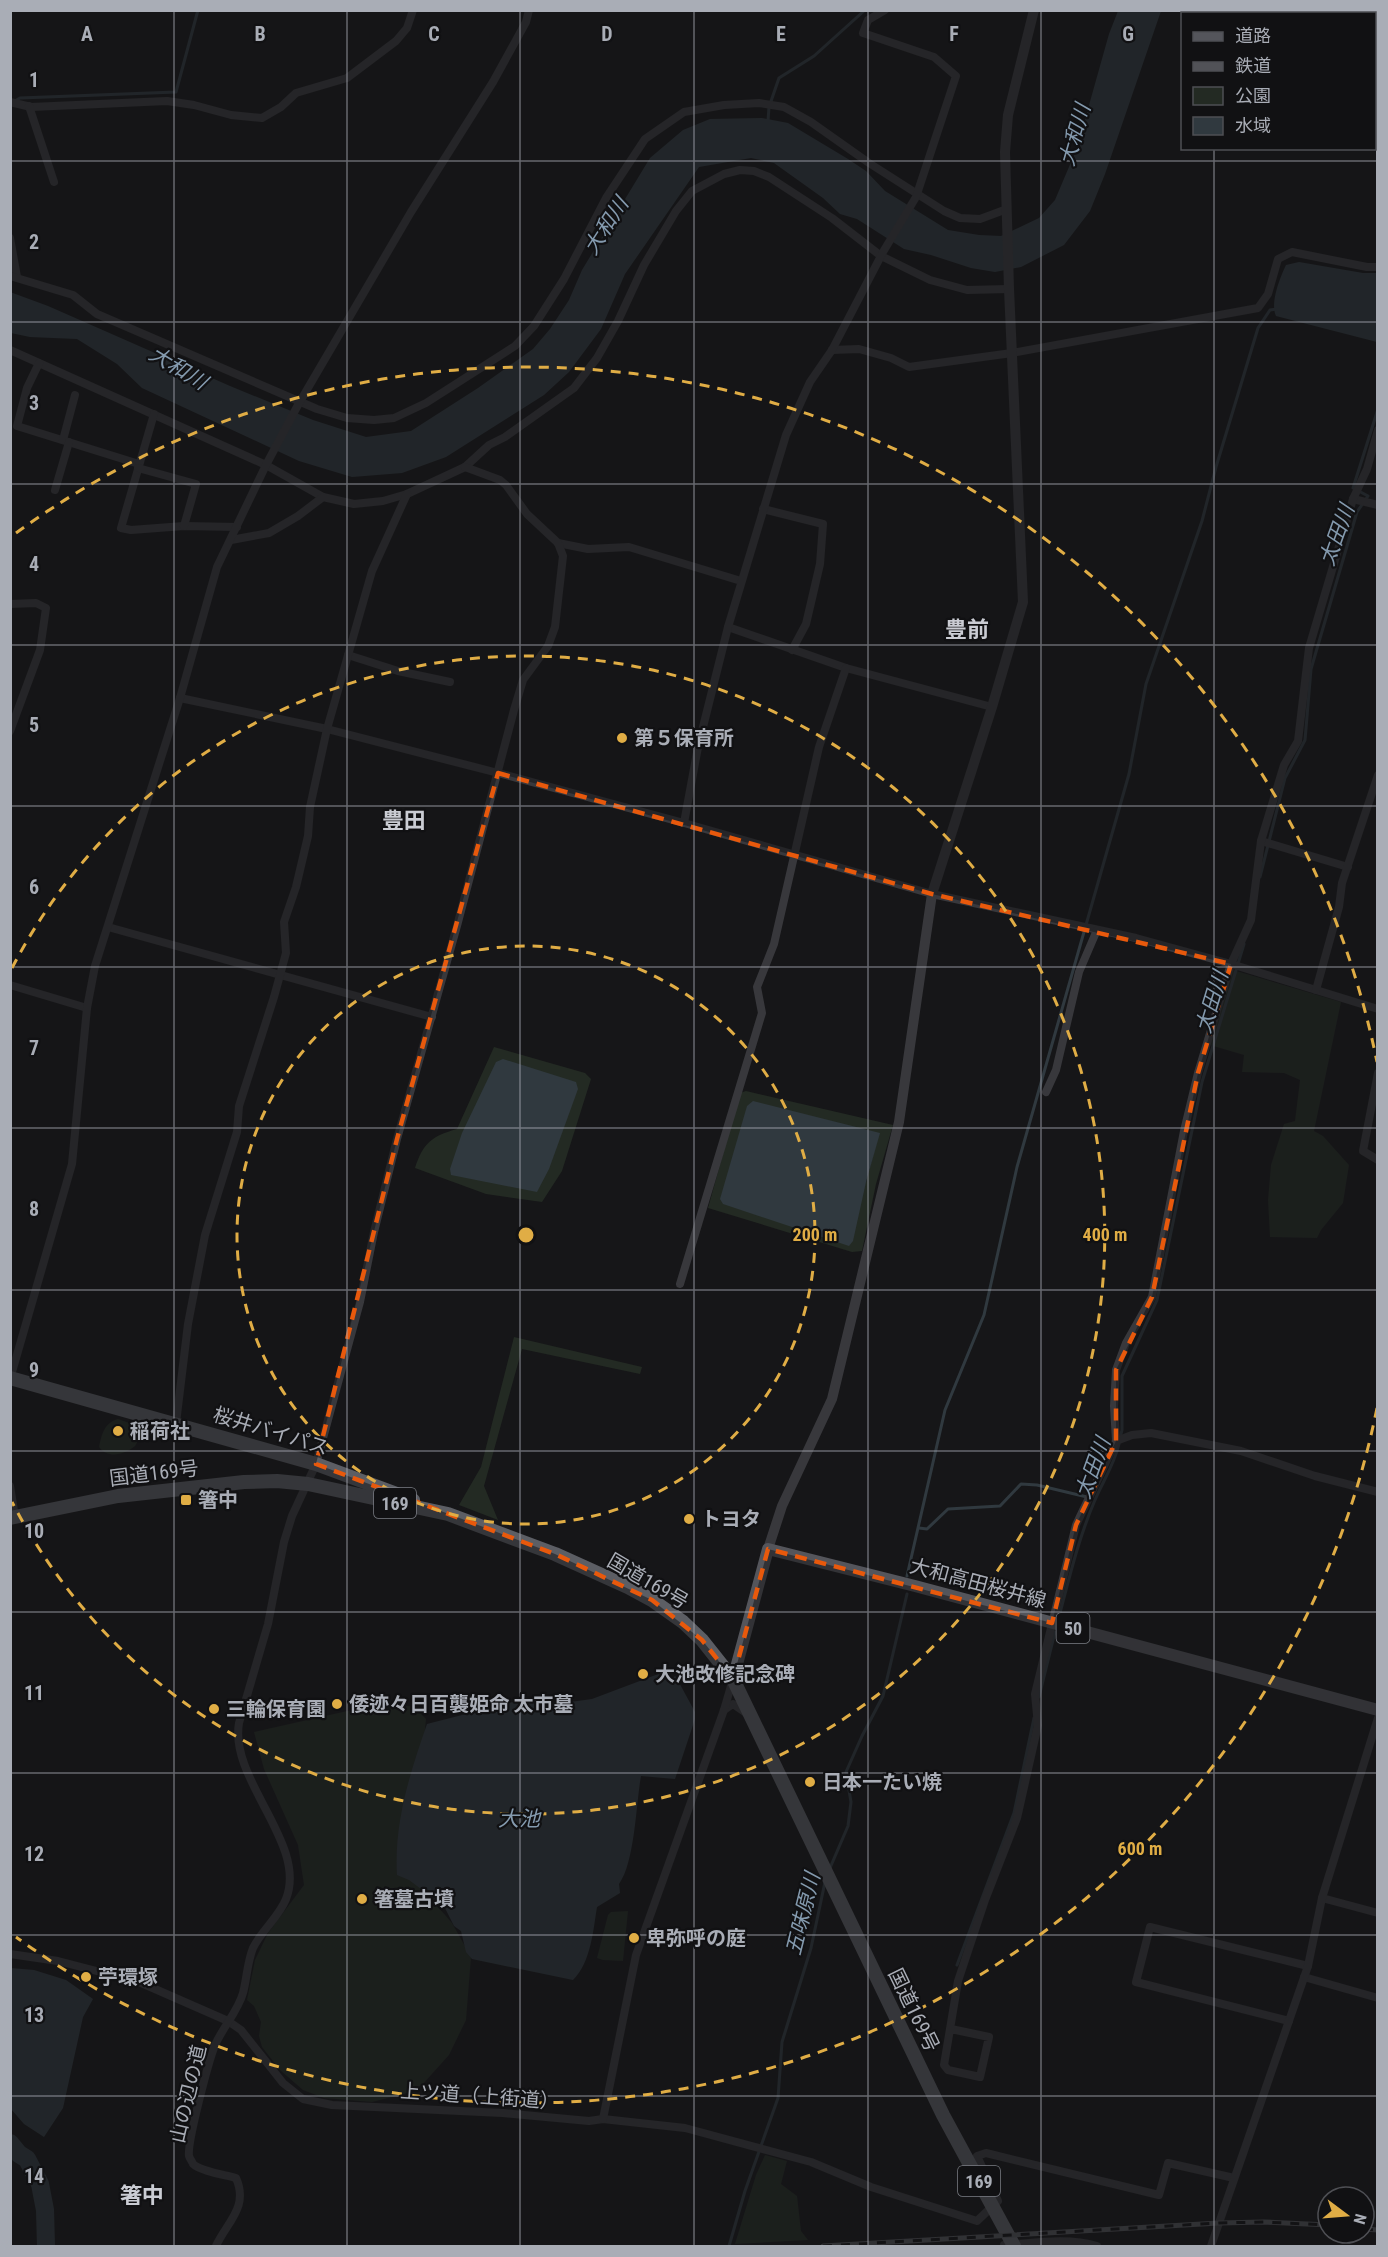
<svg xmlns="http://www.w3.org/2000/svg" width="1388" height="2257" viewBox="0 0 1388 2257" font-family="'Roboto Condensed','Noto Sans JP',sans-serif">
<rect width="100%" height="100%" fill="#161618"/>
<g fill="#232a23" fill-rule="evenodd">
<polygon points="1233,970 1341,1002 1314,1131 1323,1136 1349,1165 1343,1203 1321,1230 1317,1238 1270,1237 1268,1200 1271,1165 1284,1124 1295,1121 1300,1080 1284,1073 1242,1072 1244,1055 1210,1045"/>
<path d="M494,1047L585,1073L591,1079L562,1171L542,1202L486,1194L415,1168C423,1143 432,1136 457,1129Z"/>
<path d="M746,1091L893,1125L876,1184L862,1251L852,1252L708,1208L740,1093ZM879,1133L866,1182L723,1204Z"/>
<polygon points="514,1337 642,1367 640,1374 522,1349 484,1486 498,1520 459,1505 481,1467"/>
<path d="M118,1419L138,1426L139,1439L135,1446C124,1455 108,1459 99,1447C102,1434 104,1423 118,1419Z"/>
<polygon points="413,1706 426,1719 423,1749 398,1861 452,1923 471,1957 466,2020 449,2055 422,2085 404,2094 372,2102 324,2098 303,2090 280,2070 262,2047 259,2036 261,2022 254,2006 247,2000 255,1960 268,1933 304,1885 298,1845 264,1769 254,1732 365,1707"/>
<polygon points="628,1911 623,1961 603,1960 597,1958 608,1915 611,1912"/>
<polygon points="765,2155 787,2161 781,2184 797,2196 801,2231 808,2240 735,2244 756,2175"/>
</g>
<g fill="#30393f">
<polygon points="1118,11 1161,11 1105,174 1090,211 1064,245 1021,267 995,272 971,268 931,255 904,249 857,219 840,214 823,198 774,163 751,158 699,167 625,274 601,329 569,372 544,395 446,457 402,473 352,477 299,461 142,388 117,364 77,339 30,337 11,333 10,292 48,306 230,386 313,420 366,437 411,431 478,388 533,349 550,329 569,300 582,270 650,158 683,130 710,119 762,118 788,123 848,159 866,171 885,191 948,230 979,235 1001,236 1039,218 1055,200 1077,148 1109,34"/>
<path d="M1299,262L1363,273H1377V342L1276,316C1270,302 1280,278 1286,265Z"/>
<polygon points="503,1059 576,1082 578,1089 549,1169 537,1192 451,1175 450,1169 462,1133 496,1062"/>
<polygon points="753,1101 880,1133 866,1182 853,1241 849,1246 723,1204 720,1199 747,1106"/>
<path d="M661,1673L670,1674L669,1677L672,1679L675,1676L676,1677L695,1712V1719L675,1779L641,1776C636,1803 635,1862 619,1884L620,1893L597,1907C593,1931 591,1962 573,1980L472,1959L466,1952L461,1931L454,1926L444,1906L409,1880L397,1875C394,1822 410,1773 427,1724L521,1700L556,1704L592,1699Z"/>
<polygon points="10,1968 34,1970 66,1980 93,1999 83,2017 63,2108 44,2137 24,2124 11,2109"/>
</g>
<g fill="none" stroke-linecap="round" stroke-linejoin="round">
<g stroke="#30393f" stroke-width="3">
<polyline points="15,101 20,98 176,92 198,10"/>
<polyline points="768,121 769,107 779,78 814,56 865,10"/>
<polyline points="1260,877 1285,778 1305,740 1311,669 1357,512 1368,496 1353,488 1378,409"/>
<polyline points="1120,1438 1122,1430 1122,1376 1157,1300 1202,1082 1244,944"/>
<polyline points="919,1528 927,1529 948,1509 1000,1506 1021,1484 1037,1485 1087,1497"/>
<polyline points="907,1576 945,1410 984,1315 1017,1167 1129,774 1146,684 1202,521 1216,467 1258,328 1270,310 1277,309"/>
<path d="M1060,1613C1070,1575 1079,1537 1095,1500C1103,1481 1114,1465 1119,1444"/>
<polyline points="1039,1697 1055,1632"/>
<polyline points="830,1868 848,1826 851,1802 846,1772 862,1736 883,1696 907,1594"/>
<polyline points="957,1965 1014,1813 1034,1718"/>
<polyline points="729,2246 745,2191 778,2098 782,2042 811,1948 825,1882"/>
</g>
<polyline stroke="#30393f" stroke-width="18" points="10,2143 19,2154 27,2159 40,2184 45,2210 46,2246"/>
<g stroke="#38383c" stroke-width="8">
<polyline points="10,102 31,107 167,101 194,105 231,115 262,118 281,107 296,93 347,78 396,41 407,28 413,10"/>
<polyline points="29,106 54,182"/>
<polyline points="10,238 17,277"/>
<polyline points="10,276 73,295 97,314 317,409 347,418 374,420 394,418 426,403 515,346 534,326 564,279 606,198 645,139 684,112 724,105 759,103 784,107 811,122 869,163 944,211 960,218 980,219 1007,209"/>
<polyline points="10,350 266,465 323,497"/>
<polyline points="832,350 859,349 891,358 909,367 1012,353 1258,308 1268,294 1278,259 1292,252 1367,267 1378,267"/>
<polyline points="39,363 27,388 17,426 139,464"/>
<polyline points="154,414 121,528 131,530 184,526 237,527"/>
<polyline points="63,440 75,395"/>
<polyline points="138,468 196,484 184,526"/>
<polyline points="55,490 69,442"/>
<polyline points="1353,499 1378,505"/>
<polyline points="763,509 823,524 820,564 806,624 792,650"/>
<polyline points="231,540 269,533 298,516 323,497 354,504 383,501 407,494 465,467 489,445 505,437 574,388 597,358 618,321 644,265 676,211 692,191 724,174 740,170 754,171 769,177 832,218 881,256 930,280 967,290 1009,289"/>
<polyline points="558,543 588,549 629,547 741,581"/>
<polyline points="10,604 36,603 46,608 40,650 10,731"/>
<polyline points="728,627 846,668 992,707"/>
<polyline points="348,655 398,671 450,682"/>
<polyline points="180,698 327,729 498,773 684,823 932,894 1136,938 1231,964 1378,1009"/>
<polyline points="684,823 698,747 728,627 786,435 810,382 832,350 883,252 916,197 956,76 934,57 863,33 868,20 885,10"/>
<polyline points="1261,841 1348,867"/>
<polyline points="108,927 432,1017"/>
<polyline points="10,985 87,1008"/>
<polyline points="1316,990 1339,907 1342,883 1378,775"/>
<polyline points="1378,1073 1363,1151 1378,1160"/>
<polyline points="1046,1092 1056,1070 1079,972 1097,930"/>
<polyline points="680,1284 762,1013 757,987 774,944 819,747 846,668"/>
<polyline points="10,1379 72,1164 87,1008 95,966 180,698 217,567 266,465 298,405 411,212 493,82 526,22 529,10"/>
<polyline points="176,1423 188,1324 205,1235 237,1132 239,1106 274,997 286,953 284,922 296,887 308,836 310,807 327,729 372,571 407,494"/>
<polyline points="1116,1441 1132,1435 1151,1433 1241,1451 1315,1476 1378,1492"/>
<polyline points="10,1486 15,1517"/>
<polyline points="724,1710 733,1704 746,1713"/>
<polyline points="1322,1898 1378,1913"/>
<polyline points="10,1954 58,1961 139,1982 228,2021 241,2030 283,2083 303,2099 332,2105 503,2113 589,2121 603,2119 685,2128 811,2162 871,2187 977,2221 998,2201 977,2156 986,2153 1159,2195 1168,2163 1234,2178"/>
<polyline points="1304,1977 1378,1998"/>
<polyline points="1289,2021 1136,1982 1150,1927 1308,1966"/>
<polyline points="951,2029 989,2037 980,2077 948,2070 944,2065 958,1981 985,1900 1017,1818 1038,1725 1035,1694 1076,1525 1116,1441 1114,1406 1116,1370 1126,1343 1152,1297 1184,1131 1198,1073 1231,964 1251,920 1261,841 1284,765 1298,741 1309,648 1353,499 1367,469 1378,430"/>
<polyline points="603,2119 636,1955 724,1710 733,1679"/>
<path d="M1004,2245C1035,2243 1067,2237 1097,2246"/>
<path d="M216,2246C227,2222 249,2207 236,2178C226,2175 200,2171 193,2164C193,2163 189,2157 189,2156C187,2142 209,2060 215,2045C223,2027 238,2011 243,1993C247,1978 247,1963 253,1948C261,1931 279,1917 286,1899C308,1844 229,1780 239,1723L268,1624L284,1542L292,1516L316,1464L360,1302L374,1232L397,1139L457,926L514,710L523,680L548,646L555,627L563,556L558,543L527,514L506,485L500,480L465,467"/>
<polyline points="1211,2246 1308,1966 1322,1898 1378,1718"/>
</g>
<polyline stroke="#38383c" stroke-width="10" points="768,1549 782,1506 832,1399 899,1122 932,894 992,707 1023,602 1009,289 1005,152 1008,115 1034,10"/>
<polyline stroke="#54555b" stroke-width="12" points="733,1679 768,1549 915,1586 1378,1710"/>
<g stroke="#5c5e64" stroke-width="14">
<polyline points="10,1378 316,1464 413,1500"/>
<polyline points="10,1518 118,1496 244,1482 277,1481 308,1484 448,1514 555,1554 628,1587 652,1600 683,1622 702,1640 733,1679 943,2115 1014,2246"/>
</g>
<g stroke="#515257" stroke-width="5">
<g id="rail">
<polyline points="1364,2229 1378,2230"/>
<polyline points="823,2246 1219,2223 1264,2222 1328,2225"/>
</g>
</g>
<use href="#rail" stroke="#111113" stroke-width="3" stroke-dasharray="9" stroke-linecap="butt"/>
</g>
<path d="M0 0H1388V2257H0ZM498,773L932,894L1231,964L1198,1073L1152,1297L1116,1370V1441L1076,1525L1052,1623L768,1549L733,1679L702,1640L652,1600L555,1554L316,1464L397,1139Z" fill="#161618" fill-opacity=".55" fill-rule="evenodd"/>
<path fill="none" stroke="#e8590c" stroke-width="4.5" stroke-dasharray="12 8" stroke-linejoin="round" d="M498,773L932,894L1231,964L1198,1073L1152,1297L1116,1370V1441L1076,1525L1052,1623L768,1549L733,1679L702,1640L652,1600L555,1554L316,1464L397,1139Z"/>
<path fill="none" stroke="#a9adb6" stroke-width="1.5" stroke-opacity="0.55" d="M174,10V2246M347,10V2246M520,10V2246M694,10V2246M868,10V2246M1041,10V2246M1214,10V14M1214,148V2246M10,161H1378M10,322H1378M10,484H1378M10,645H1378M10,806H1378M10,967H1378M10,1128H1378M10,1290H1378M10,1451H1378M10,1612H1378M10,1773H1378M10,1935H1378M10,2096H1378"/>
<g fill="none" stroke="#e0ad45" stroke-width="3" stroke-dasharray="10 8">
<circle cx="526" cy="1235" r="289"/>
<path d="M12 968A579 579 0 1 1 12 1502"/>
<path d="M1377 1408A868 868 0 0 1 16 1937M16 533A868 868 0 0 1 1377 1062"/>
</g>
<g fill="#e0ad45" stroke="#111113" stroke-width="2">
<circle cx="622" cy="738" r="6"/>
<circle cx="118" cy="1431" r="6"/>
<rect x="180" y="1494" width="12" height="12" rx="3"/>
<circle cx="689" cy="1519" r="6"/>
<circle cx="643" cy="1674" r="6"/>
<circle cx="337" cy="1704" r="6"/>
<circle cx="214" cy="1709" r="6"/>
<circle cx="810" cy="1782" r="6"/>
<circle cx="362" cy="1899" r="6"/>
<circle cx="634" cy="1938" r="6"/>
<circle cx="86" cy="1977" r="6"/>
</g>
<g text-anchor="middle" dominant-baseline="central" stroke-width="4.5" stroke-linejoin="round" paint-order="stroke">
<g fill="#111113" stroke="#7b7e85" stroke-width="1.5">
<rect x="374" y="1488" width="42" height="30" rx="4.5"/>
<rect x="1056.5" y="1613" width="33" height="30" rx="4.5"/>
<rect x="958" y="2166" width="42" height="30" rx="4.5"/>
</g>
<g font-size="18" font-weight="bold" fill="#a9adb6">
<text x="395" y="1503">169</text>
<text x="1073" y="1628">50</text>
<text x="979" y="2181">169</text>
</g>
<g font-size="20" font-weight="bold" fill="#a9adb6" stroke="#111113" text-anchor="start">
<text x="634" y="738">第５保育所</text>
<text x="130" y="1431">稲荷社</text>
<text x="198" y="1500">箸中</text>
<text x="701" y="1519">トヨタ</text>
<text x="655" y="1674">大池改修記念碑</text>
<text x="349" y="1704">倭迹々日百襲姫命 太市墓</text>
<text x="226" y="1709">三輪保育園</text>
<text x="822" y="1782">日本一たい焼</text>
<text x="374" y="1899">箸墓古墳</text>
<text x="646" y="1938">卑弥呼の庭</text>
<text x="98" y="1977">苧環塚</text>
</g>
<g font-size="20" fill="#a9adb6" stroke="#111113">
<text transform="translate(271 1431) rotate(17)">桜井バイパス</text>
<text transform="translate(154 1473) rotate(-7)">国道169号</text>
<text transform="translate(648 1581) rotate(30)">国道169号</text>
<text transform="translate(978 1583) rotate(15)">大和高田桜井線</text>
<text transform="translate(914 2010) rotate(64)">国道169号</text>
<text transform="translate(188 2094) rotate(-77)">山の辺の道</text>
<text transform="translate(480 2096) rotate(4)">上ツ道（上街道）</text>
</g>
<g font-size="21" font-style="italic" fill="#849aae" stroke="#111113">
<text transform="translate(1075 135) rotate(-74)">大和川</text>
<text transform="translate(606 226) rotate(-57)">大和川</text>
<text transform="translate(178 368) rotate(31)">大和川</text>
<text transform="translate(1337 535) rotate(-70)">太田川</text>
<text transform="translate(1212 1002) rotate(-73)">太田川</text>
<text transform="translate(1093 1468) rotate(-70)">太田川</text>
<text x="519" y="1819">大池</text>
<text transform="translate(803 1914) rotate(-76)">五味原川</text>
</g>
<g font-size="22" font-weight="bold" fill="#caccd3" stroke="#111113">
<text x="967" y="629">豊前</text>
<text x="404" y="820">豊田</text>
<text x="142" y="2195">箸中</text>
</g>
</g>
<g font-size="20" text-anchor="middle" font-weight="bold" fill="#a9adb6" stroke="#111113" stroke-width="4.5" stroke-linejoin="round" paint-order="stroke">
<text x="87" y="41">A</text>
<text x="260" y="41">B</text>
<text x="434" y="41">C</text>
<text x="607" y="41">D</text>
<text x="781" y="41">E</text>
<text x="954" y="41">F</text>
<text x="1128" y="41">G</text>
<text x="34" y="87">1</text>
<text x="34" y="249">2</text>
<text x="34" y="410">3</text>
<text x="34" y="571">4</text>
<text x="34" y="732">5</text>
<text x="34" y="894">6</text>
<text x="34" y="1055">7</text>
<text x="34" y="1216">8</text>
<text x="34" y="1377">9</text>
<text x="34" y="1538">10</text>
<text x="34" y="1700">11</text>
<text x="34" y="1861">12</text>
<text x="34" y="2022">13</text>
<text x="34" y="2183">14</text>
</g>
<circle cx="526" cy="1235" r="9" fill="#e0ad45" stroke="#111113" stroke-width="3"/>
<g font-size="18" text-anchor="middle" font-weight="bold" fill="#e0ad45" stroke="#111113" stroke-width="4.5" stroke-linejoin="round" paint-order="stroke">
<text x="815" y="1241">200 m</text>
<text x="1105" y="1241">400 m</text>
<text x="1140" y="1855">600 m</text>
</g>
<rect width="1388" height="2257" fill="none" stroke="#a9adb6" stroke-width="24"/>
<rect x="1181" y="12" width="195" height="138" fill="#111113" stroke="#4e4f54" stroke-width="1.5"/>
<rect x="1193" y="32" width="30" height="9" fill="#54555b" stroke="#4e4f54" stroke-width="1.5"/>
<text x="1235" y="42" font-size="18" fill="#a9adb6">道路</text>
<rect x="1193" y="62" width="30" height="9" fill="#515257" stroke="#4e4f54" stroke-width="1.5"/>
<text x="1235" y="72" font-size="18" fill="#a9adb6">鉄道</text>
<rect x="1193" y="87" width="30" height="18" fill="#232a23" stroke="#4e4f54" stroke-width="1.5"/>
<text x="1235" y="102" font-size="18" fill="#a9adb6">公園</text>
<rect x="1193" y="117" width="30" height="18" fill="#30393f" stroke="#4e4f54" stroke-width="1.5"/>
<text x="1235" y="132" font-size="18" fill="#a9adb6">水域</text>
<g transform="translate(1346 2215) rotate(106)"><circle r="28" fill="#111113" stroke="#4e4f54" stroke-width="1.5"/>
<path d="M0-4.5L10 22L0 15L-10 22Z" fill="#e0ad45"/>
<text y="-9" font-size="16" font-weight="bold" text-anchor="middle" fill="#a9adb6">N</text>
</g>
</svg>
